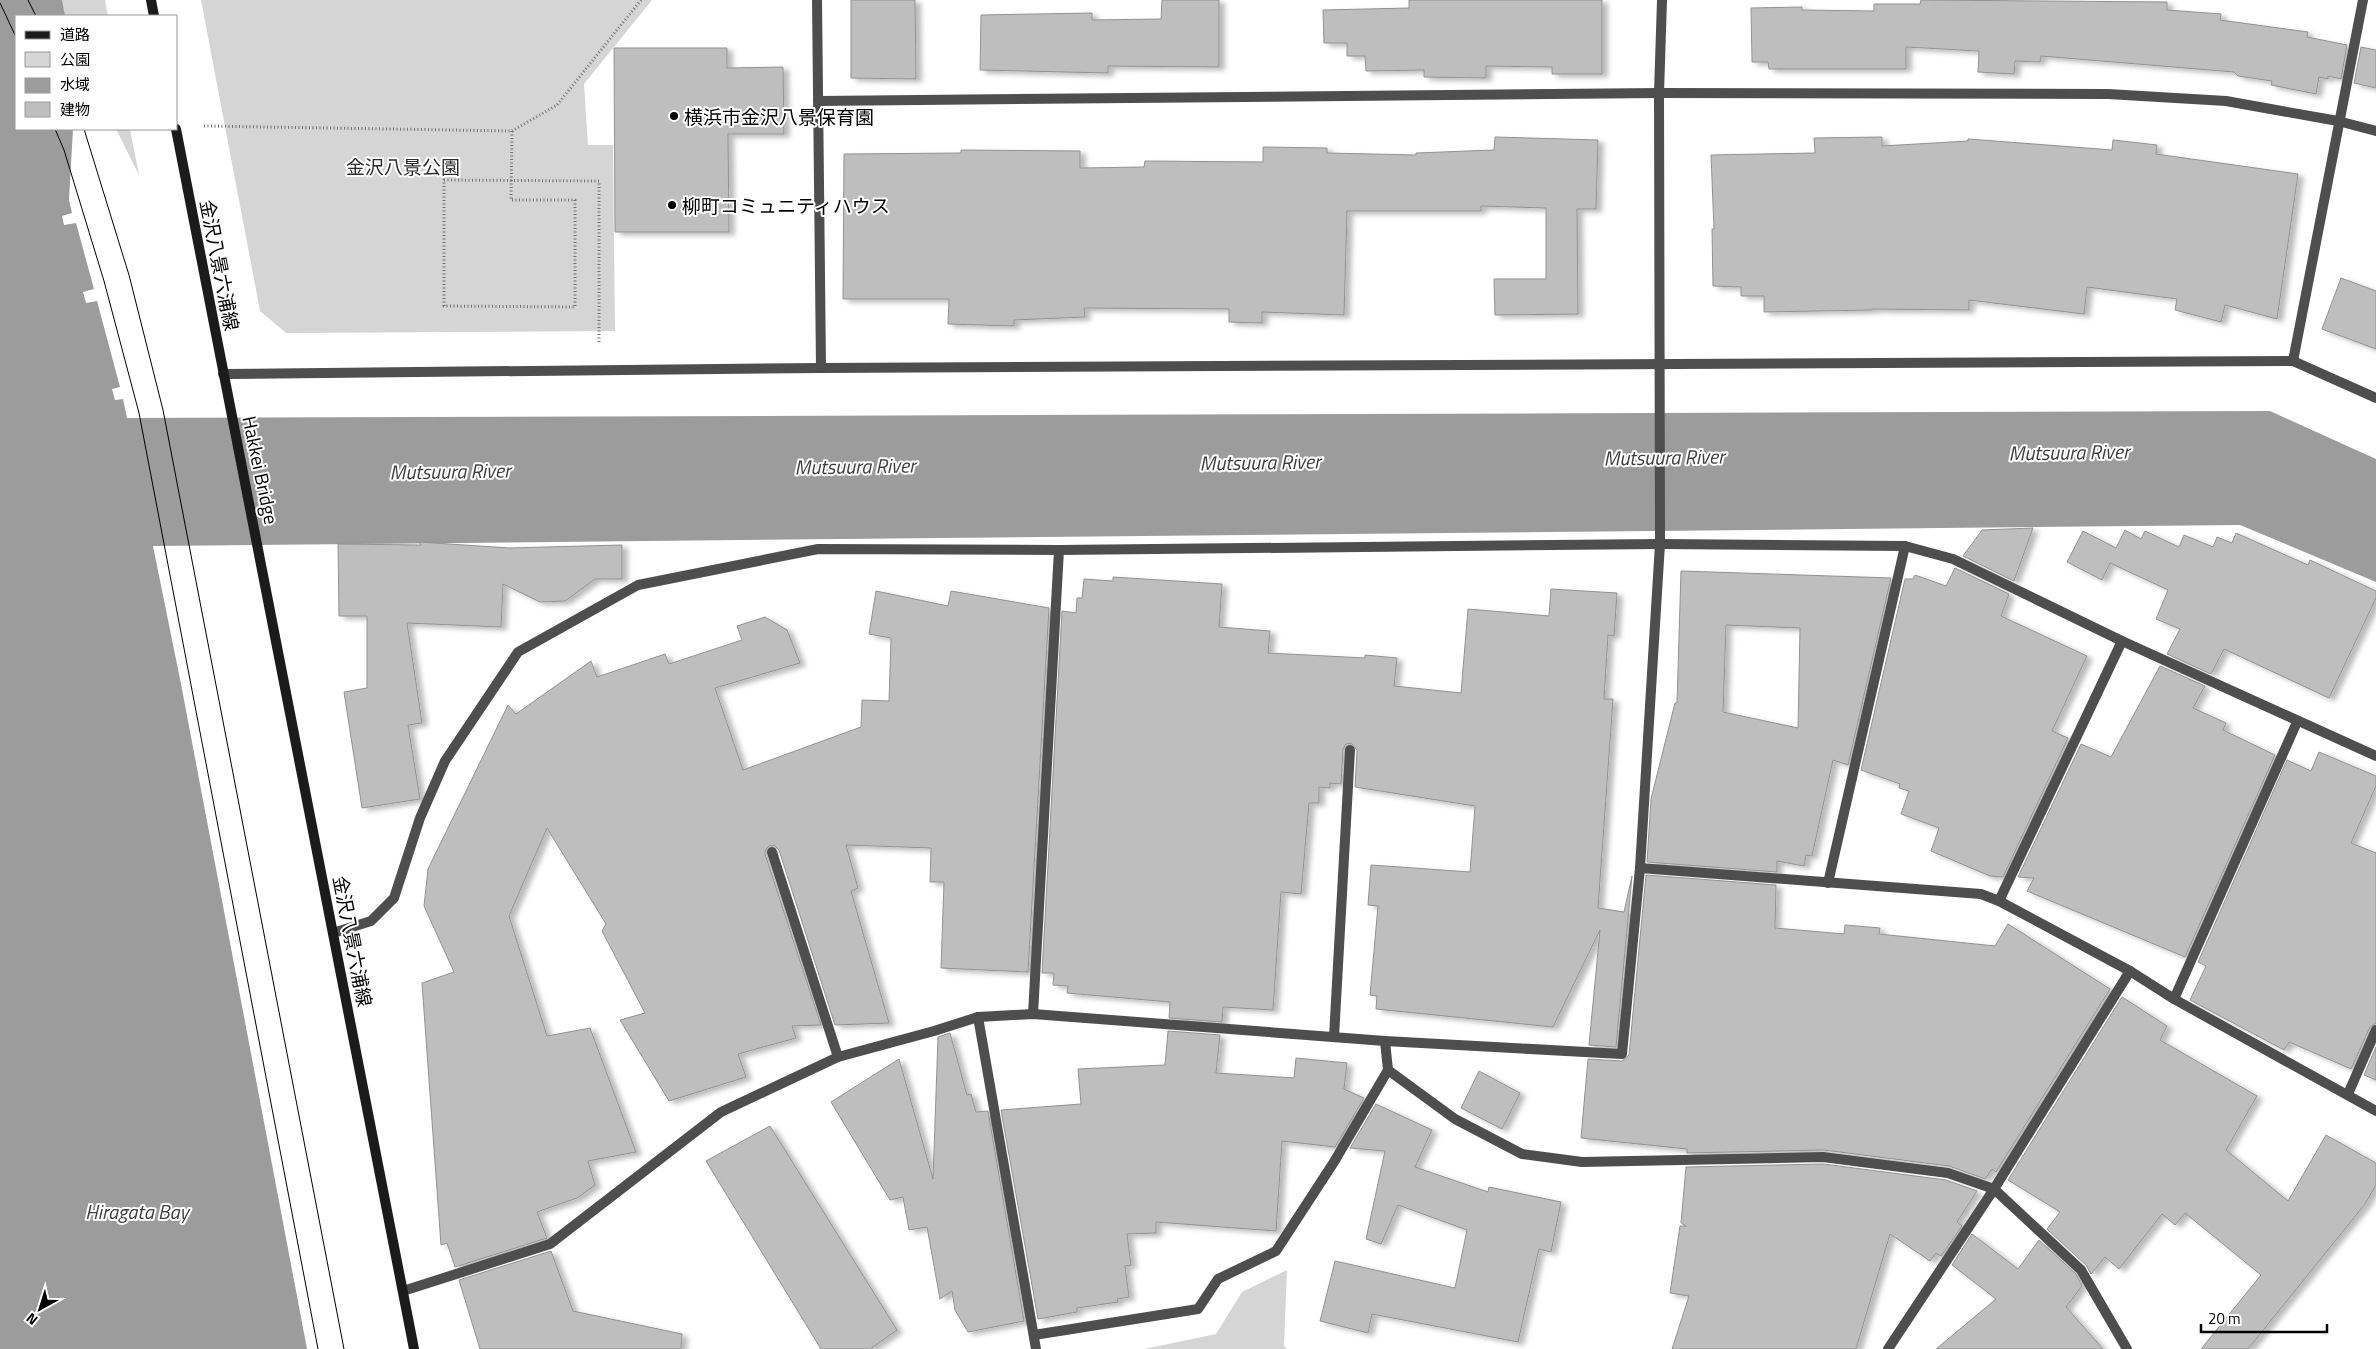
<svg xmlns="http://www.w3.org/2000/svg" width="2376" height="1349" viewBox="0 0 2376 1349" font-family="'Titillium Web','Noto Sans JP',sans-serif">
<defs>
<filter id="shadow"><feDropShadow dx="5.5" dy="3" stdDeviation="2.5" flood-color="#0004"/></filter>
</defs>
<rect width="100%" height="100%" fill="#fff"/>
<g fill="#d5d5d5">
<polygon points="50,0 105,0 108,16 58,16"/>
<polygon points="201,0 652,0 584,84 588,145 613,145 615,331 286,333 260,311"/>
<polygon points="116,129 130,129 139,175"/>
<polygon points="1287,1270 1284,1346 1287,1349 1144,1349 1216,1334 1242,1292"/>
</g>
<polygon fill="#9c9c9c" points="0,0 62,0 65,16 16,16 16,129 73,129 69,200 72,213 62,216 64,225 76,223 94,289 83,292 86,303 97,301 120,387 112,389 115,400 123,399 127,418 2270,411 2376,459 2376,582 2240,525 153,546 181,684 307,1349 0,1349"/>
<g fill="#bebebe" stroke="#929292" fill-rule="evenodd" filter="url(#shadow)">
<polygon points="851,0 915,0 916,79 851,78"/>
<polygon points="1162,0 1219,0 1219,67 1108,66 1108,73 980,70 981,15 1092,13 1092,20 1161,19"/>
<polygon points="1409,0 1602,0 1602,74 1552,74 1552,67 1486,66 1486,78 1424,77 1424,70 1366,71 1365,56 1347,56 1347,43 1324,43 1323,10 1409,8"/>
<polygon points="1921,0 2167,2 2167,10 2221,14 2220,20 2308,32 2307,37 2347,45 2341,79 2328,76 2328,79 2319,77 2316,94 2271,85 2272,81 2238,76 2234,72 2041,56 2040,62 2015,61 2014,74 1978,72 1979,51 1906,47 1906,69 1769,69 1768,62 1752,62 1751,8 1802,7 1802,10 1874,11 1874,4 1920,4"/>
<polygon points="2361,47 2376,50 2376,88 2354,83"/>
<polygon points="614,48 727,48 727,68 783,67 784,134 728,134 729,232 615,232"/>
<polygon points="1495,137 1598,140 1596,209 1577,209 1578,314 1495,315 1494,279 1546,279 1546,208 1481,206 1481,211 1347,211 1344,315 1262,312 1262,323 1229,322 1229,309 1084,308 1085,317 1014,320 1014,326 948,324 949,299 843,299 844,154 961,153 961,150 1080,151 1080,168 1144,167 1145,161 1263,162 1263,147 1327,148 1327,153 1416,155 1416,153 1494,150"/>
<polygon points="1882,137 1882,146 1968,141 1968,139 2112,150 2113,140 2157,145 2156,154 2298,174 2277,319 2225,305 2221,322 2175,310 2177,299 2087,287 2084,314 1969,300 1969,310 1872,309 1872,310 1764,312 1764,296 1741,296 1741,287 1713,286 1712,229 1714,229 1711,155 1815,153 1814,138"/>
<polygon points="2341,278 2376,291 2376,349 2322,329"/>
<polygon points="2033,528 2014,581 1963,556 1982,530"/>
<polygon points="2125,530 2141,539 2145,531 2179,547 2184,535 2213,547 2217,537 2232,543 2236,533 2308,565 2310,560 2376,591 2376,598 2329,698 2224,649 2211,674 2167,654 2180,629 2156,619 2168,590 2110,563 2102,580 2067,562 2083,531 2116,548"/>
<polygon points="419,542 509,548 622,545 622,579 595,579 565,601 540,602 503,584 501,627 407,623 422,723 408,725 420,799 362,808 344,692 367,688 367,616 339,616 338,544 421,545"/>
<polygon points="1955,568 2009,594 2001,616 2087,656 2052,731 2068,738 2003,877 1990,876 1931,851 1939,828 1901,814 1909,791 1899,788 1900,784 1861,770 1905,579 1913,579 1915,575 1946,586"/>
<path d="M1681,571L1891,578L1848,765L1833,760L1812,856L1806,855L1804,866L1777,861V872L1647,862L1651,799L1675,703H1677ZM1726,625L1800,628L1798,728L1723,712Z"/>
<polygon points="1113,577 1222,584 1219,627 1270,631 1268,653 1365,658 1365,655 1397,658 1394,686 1461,693 1468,609 1549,616 1551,589 1617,593 1614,636 1608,635 1604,699 1613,699 1598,908 1624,912 1632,876 1616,1047 1589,1045 1600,930 1553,1027 1376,1009 1377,996 1370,995 1378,906 1368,905 1371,865 1470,872 1475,806 1355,787 1357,750 1351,743 1346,744 1343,749 1341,784 1330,783 1330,788 1319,787 1319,803 1309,803 1301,894 1281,892 1273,1010 1223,1007 1222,1022 1169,1018 1170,1002 1067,993 1068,986 1053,985 1054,973 1042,973 1062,611 1076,613 1077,598 1082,598 1084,579 1113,581"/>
<polygon points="876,591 948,606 951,591 1049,608 1028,972 941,968 944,882 930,882 931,848 846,845 858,888 851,891 889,1023 835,1025 779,850 774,845 769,846 765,850 765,854 821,1025 792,1026 796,1038 738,1054 746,1077 669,1101 620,1020 645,1013 602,931 606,924 547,828 509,916 547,1036 590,1028 636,1152 588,1161 595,1185 577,1198 537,1212 547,1238 455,1267 447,1243 441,1245 422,983 454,972 424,906 428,869 508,705 516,714 591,661 597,677 665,654 669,664 742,640 737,626 765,617 787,630 800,663 715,688 743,770 861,727 862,700 889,701 891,638 869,634"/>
<polygon points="2160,666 2205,686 2193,708 2226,723 2223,730 2275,755 2185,957 2027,891 2034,878 2018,877 2081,744 2111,757"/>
<polygon points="2319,752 2376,776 2376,786 2351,843 2376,853 2376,1023 2370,1027 2351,1069 2289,1042 2284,1050 2190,1000 2206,966 2198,962 2287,760 2311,771"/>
<polygon points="1646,875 1776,885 1775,928 1844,934 1845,925 1880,928 1879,934 1995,946 2008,924 2110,989 1996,1172 1992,1169 1985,1179 1949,1166 1824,1150 1687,1153 1687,1149 1581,1138 1588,1059 1622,1061 1629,1055"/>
<polygon points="2122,997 2167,1026 2160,1040 2257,1096 2226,1150 2288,1201 2326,1135 2376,1163 2376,1185 2365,1204 2248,1349 2201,1349 2261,1275 2185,1213 2175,1225 2162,1214 2119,1269 2105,1257 2091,1274 2086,1265 2047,1229 2060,1212 2008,1180"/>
<polygon points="1168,1031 1220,1035 1216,1073 1294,1078 1296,1058 1347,1063 1344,1089 1364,1098 1335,1147 1282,1141 1276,1231 1156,1222 1156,1233 1127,1234 1131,1265 1125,1266 1129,1297 1117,1299 1118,1302 1077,1308 1077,1312 1038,1319 1001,1110 1081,1104 1078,1069 1165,1065"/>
<polygon points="950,1033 967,1095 971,1094 976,1112 988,1111 1024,1321 968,1332 955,1310 952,1291 940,1299 927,1227 909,1230 903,1197 890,1200 831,1102 899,1059 933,1179 938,1037"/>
<polygon points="2376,1047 2376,1080 2364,1075"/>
<polygon points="1479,1071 1520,1093 1502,1129 1461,1108"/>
<polygon points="1376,1104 1432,1130 1415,1167 1488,1192 1489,1187 1561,1202 1551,1252 1539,1249 1518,1342 1372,1314 1368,1333 1320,1321 1335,1261 1455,1288 1467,1230 1398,1205 1381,1244 1366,1239 1385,1151 1350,1148"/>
<polygon points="770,1126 897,1330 870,1349 821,1349 706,1161"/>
<polygon points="1823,1164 1946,1180 1977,1191 1957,1222 1962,1226 1941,1256 1936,1253 1930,1261 1890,1234 1856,1349 1672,1349 1689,1296 1670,1293 1680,1226 1686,1226 1681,1223 1686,1167"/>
<polygon points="1972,1234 2018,1269 2039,1240 2076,1274 2082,1286 2066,1307 2103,1349 1936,1349 1996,1299 1952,1265"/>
<polygon points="551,1251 573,1311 682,1334 681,1349 480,1349 459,1280"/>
</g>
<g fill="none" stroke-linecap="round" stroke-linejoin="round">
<g stroke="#707070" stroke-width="3" stroke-dasharray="1 2.5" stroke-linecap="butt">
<polyline points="204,126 512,131 557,105 641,0"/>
<polyline points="512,131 511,200 575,200 575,307 444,306 444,180 599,181 599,342"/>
</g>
<g stroke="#4e4e4e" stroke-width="10">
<polyline points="817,0 821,368"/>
<polyline points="818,101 1659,93 2108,94 2226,101 2338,121 2376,131"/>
<polyline points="2293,361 2363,0"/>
<polyline points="223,374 821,368 2293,361 2376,398"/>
<polyline points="772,852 838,1057"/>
<polyline points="1640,868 1981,894 1999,901 2130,971 2174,999 2376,1111"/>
<polyline points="1828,883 1905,546"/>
<polyline points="1999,901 2122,641"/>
<polyline points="333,933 371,921 394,898 420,818 445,761 518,652 638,585 818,549 1059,550 1660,544 1905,546 1953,559 2122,641 2376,756"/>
<polyline points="2174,999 2297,722"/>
<polyline points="1033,1014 1059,550"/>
<polyline points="978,1017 1033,1014 1385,1041 1622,1054 1640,868 1660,544 1659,93 1662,0"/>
<polyline points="1334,1037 1350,750"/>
<polyline points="1388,1070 1455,1119 1522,1154 1582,1162 1823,1157 1948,1173 1994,1189 2081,1270 2127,1349"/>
<polyline points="2348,1094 2376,1030"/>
<polyline points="403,1291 550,1244 721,1112 838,1057 934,1031 978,1017 1036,1349"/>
<polyline points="1034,1335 1198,1309 1218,1279 1276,1251 1334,1162 1388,1070 1385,1041"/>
<polyline points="1888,1349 1994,1189 2130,971"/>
</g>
<g stroke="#1b1b1b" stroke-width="10">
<polyline points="151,0 154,16"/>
<polyline points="176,129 414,1349"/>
</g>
<g stroke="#000" stroke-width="1">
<polyline points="28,0 36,16"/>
<polyline points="0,3 16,37"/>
<polyline points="55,129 64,150 104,281 139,413 318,1349"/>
<polyline points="84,129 129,275 163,410 344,1349"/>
</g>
</g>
<g fill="#000" stroke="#fff" stroke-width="2">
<circle cx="674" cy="116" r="5"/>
<circle cx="672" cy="205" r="5"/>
</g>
<g text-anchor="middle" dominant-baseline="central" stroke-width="4" stroke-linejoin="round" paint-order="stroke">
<g font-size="19" fill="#000" stroke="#fff" text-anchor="start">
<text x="684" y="116">横浜市金沢八景保育園</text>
<text x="682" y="205">柳町コミュニティハウス</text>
</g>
<g font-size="19" fill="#2c2c2c" stroke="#fff">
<text x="403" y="166">金沢八景公園</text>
</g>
<g font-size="19" fill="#000" stroke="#fff">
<text transform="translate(220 265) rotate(79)">金沢八景六浦線</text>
<text transform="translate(261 470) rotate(78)">Hakkei Bridge</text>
<text transform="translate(353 941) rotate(79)">金沢八景六浦線</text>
</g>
<g font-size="20" font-style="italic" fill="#3d3d3d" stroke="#fff">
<text transform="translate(2069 452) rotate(-1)">Mutsuura River</text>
<text transform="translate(1664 457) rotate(-1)">Mutsuura River</text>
<text transform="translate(1260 462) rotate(-1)">Mutsuura River</text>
<text transform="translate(855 466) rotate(-1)">Mutsuura River</text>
<text transform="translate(450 471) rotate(-1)">Mutsuura River</text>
<text x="137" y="1211">Hiragata Bay</text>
</g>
</g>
<rect x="15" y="15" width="162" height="115" fill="#ffffff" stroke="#999999"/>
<rect x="25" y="31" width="25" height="8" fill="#1b1b1b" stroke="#999999"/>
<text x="60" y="40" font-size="15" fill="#000000">道路</text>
<rect x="25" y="52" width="25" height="15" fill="#d5d5d5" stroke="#999999"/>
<text x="60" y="65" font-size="15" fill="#000000">公園</text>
<rect x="25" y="78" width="25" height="15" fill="#9c9c9c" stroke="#999999"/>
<text x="60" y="90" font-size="15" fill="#000000">水域</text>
<rect x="25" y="102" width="25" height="15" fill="#bebebe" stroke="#999999"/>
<text x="60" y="115" font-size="15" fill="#000000">建物</text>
<g transform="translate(40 1309) rotate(219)" stroke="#ffffff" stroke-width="4" paint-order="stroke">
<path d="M0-4L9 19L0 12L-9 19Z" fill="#000000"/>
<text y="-8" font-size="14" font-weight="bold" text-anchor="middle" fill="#000000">N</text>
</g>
<path d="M2201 1324v8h126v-8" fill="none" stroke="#000000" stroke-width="2.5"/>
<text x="2208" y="1324" font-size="15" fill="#000000" stroke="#ffffff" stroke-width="4" paint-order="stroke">20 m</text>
</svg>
